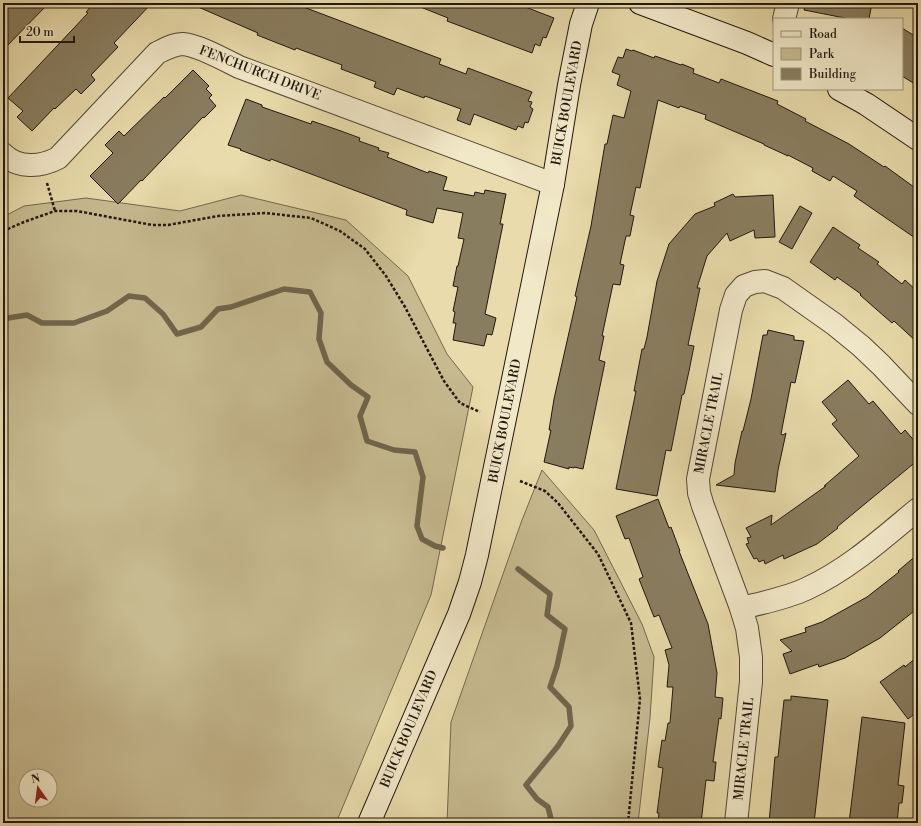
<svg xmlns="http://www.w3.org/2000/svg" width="921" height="826" viewBox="0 0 921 826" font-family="'Libre Bodoni',serif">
<rect width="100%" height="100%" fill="#e9dbab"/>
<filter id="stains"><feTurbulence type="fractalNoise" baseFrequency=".005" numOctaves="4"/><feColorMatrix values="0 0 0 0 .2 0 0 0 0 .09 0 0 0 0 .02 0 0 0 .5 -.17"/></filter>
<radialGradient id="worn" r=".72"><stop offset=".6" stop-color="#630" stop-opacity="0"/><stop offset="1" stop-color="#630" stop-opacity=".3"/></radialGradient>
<g fill="#c7ba90" stroke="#74694e" fill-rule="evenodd">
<path d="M241,195L346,220L408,276L447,354L473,387L431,595L336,823H3V217L24,206L86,198L180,211ZM26,776H50V800H26Z"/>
<polygon points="542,470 594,530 642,624 654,657 650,718 638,823 447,823 451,722 522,520"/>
</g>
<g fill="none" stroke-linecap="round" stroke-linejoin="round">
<g stroke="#70654b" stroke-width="5.5">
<polyline points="3,321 8,318 27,315 42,323 74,323 107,311 129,296 145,298 163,314 177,334 201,327 218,309 231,307 284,289 310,292 321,313 319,339 327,362 351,385 368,397 360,416 367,441 394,450 415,452 423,477 417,526 422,539 435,546 443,548"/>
<polyline points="518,569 550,594 547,615 565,629 557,666 550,687 569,707 571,726 558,746 526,785 537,799 548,807 552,823"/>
</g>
</g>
<g fill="#897d5f" stroke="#21180d">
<polygon points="3,3 49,3 3,50"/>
<polygon points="94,3 152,3 114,43 118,47 91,75 95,80 81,94 76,89 55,109 54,108 32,131 17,117 23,111 8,98 88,13 86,12"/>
<polygon points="189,3 293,3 441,59 439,64 466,74 468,68 532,92 528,101 532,102 530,107 533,109 528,123 525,122 523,128 518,126 516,130 474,114 470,125 457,120 461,109 425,96 424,98 397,88 394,95 374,87 376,82 341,69 342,65 296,48 295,50 257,35 258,33"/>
<polygon points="414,3 515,3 554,18 546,38 543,37 540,46 535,44 532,53 447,21 448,18 413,4"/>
<polygon points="805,3 872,3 869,19 850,19 804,10"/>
<polygon points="902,28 918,38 918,86 902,76"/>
<polygon points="626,49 632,51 633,50 654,58 655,56 681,65 682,64 694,69 693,73 719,83 721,79 778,101 777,104 806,119 805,121 849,144 884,167 885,166 918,190 918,240 854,196 857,191 833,176 830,181 812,171 813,168 788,155 788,156 764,145 764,144 705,119 706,115 680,106 679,108 658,100 640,188 636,187 630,215 634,216 630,236 626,236 620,264 624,265 620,285 613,284 602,336 604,336 599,360 605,362 583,469 574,467 574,468 569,467 569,469 544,462 551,430 549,430 554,399 577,297 575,296 591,226 605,144 607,144 613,115 624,118 631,91 617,85 620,75 612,72 618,57 623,58"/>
<polygon points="193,70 209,86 206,89 212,95 209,98 216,106 204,118 203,117 142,181 141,180 118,204 90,176 113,153 105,145 119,131 124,136 164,97 165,98"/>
<polygon points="246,99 262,105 262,107 311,124 312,121 341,131 360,138 359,141 379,148 378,150 389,153 387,157 428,173 429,171 447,177 443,190 474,196 475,192 484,194 485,190 506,194 500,224 503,224 485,314 496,318 492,335 487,334 484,346 453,340 456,323 453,323 455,312 453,311 458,287 453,286 457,266 458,266 464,239 458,238 463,213 437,208 433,223 406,215 407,210 271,159 270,161 240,150 241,149 228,145"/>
<polygon points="733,194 735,197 773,195 775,237 755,238 754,230 730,241 727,233 707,256 697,288 700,288 688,345 694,346 689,371 684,394 682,395 671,451 666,450 657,496 616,489 636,391 634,391 642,349 644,349 647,337 657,281 669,244 695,214 715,206 714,203"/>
<polygon points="800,206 812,213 792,249 779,242"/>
<polygon points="833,227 860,245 858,248 879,262 877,264 902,284 905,280 918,292 918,343 894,321 892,323 860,295 861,294 837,277 835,280 810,262"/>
<polygon points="768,330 794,336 794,340 804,341 795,383 791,382 781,434 783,435 786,433 778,470 775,492 716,485 734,475 735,463 742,431 743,431 751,399 763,335 767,335"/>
<polygon points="848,380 869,404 873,401 901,434 905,430 918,445 918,460 837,527 838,528 817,544 784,559 783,555 765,564 764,560 759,562 757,558 754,559 746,544 749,543 747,538 751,537 746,528 772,515 771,525 826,486 824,486 859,456 832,424 837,420 822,402"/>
<polygon points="658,499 669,528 671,527 680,551 679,551 708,624 717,673 715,697 723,698 721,719 719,718 713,762 716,762 714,781 706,780 701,823 658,823 659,813 657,813 663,768 658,767 662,740 665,741 668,723 670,723 673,687 667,687 669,665 665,650 672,648 659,615 654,617 639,579 643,577 629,538 625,539 616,516"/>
<polygon points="918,554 918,608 880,638 845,658 819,667 818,664 790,674 783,654 792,651 780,640 806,632 805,628 822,622 867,597 899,572 898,571"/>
<polygon points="918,656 918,711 908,719 880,682 904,665 905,667"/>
<polygon points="791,696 828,700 814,823 769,823 775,757 778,757 784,700 791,700"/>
<polygon points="862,717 905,723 898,785 904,786 902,803 899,803 897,823 849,823"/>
</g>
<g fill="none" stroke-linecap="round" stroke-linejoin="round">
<g stroke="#534934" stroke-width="24">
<g id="street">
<polyline points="784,19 788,3"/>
<path d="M3,154C18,169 41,167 58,158L157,53C165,49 174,44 183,44C198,45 225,60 239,67L553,184"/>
<path d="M741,608C762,603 787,598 806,589C848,570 883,538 918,509"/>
<polyline points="736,823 751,682 751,657 747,628 741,608 703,506 699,493 698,479 731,310 736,295 744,286 755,282 765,281 783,288 834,324 861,346 881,365 918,404"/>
</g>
</g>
<g stroke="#21180d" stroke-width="24">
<g id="secondary">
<polyline points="640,3 747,43 774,55"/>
<polyline points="839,89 866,104 918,139"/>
<polyline points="369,823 459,614 470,582 477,555 553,184 569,85 581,24 588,3"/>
</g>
</g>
<g stroke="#21180d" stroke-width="2.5" stroke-dasharray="3 2" stroke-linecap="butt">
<polyline points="47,183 55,211"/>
<polyline points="3,231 24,222 55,211 77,211 152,225 168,225 218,216 265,213 311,218 340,231 365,249 386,276 405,307 444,381 460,403 480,412"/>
<polyline points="520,481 545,491 558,503 598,554 631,623 640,699 628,823"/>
</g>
<use href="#street" stroke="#f1e8c8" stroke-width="22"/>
<use href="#secondary" stroke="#f1e8c8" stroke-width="22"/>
</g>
<g text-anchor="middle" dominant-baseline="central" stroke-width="4" stroke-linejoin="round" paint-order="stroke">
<g font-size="13" fill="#21180d" stroke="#f1e8c8">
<text transform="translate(260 73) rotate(21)">FENCHURCH DRIVE</text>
<text transform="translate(567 103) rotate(-80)">BUICK BOULEVARD</text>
<text transform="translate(505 421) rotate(-79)">BUICK BOULEVARD</text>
<text transform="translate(709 423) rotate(-79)">MIRACLE TRAIL</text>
<text transform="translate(409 729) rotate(-67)">BUICK BOULEVARD</text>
<text transform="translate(744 749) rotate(-84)">MIRACLE TRAIL</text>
</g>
</g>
<rect width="921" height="826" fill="none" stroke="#e9dbab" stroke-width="16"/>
<rect x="4" y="4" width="913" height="818" fill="none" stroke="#21180d" stroke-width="2"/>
<rect x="8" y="8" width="905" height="810" fill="none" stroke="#21180d"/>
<rect x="773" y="18" width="130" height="72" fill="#f1e8c8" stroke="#9e957d"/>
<rect x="781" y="31" width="20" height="6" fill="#f1e8c8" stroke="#9e957d"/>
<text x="809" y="38" font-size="12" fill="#21180d">Road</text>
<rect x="781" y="48" width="20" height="12" fill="#c7ba90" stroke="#9e957d"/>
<text x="809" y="58" font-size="12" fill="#21180d">Park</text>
<rect x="781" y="68" width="20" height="12" fill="#897d5f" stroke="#9e957d"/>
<text x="809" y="78" font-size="12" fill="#21180d">Building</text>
<g transform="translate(38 788) rotate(346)"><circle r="19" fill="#f1e8c8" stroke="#9e957d"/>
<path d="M0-3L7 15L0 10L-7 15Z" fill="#8f2418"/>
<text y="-6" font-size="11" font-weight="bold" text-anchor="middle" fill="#21180d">N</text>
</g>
<path d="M20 36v6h54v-6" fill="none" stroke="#21180d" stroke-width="2"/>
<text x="26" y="36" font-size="12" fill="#21180d" stroke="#f1e8c8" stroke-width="3" paint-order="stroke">20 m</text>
<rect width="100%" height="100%" filter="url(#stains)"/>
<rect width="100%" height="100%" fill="url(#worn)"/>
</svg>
